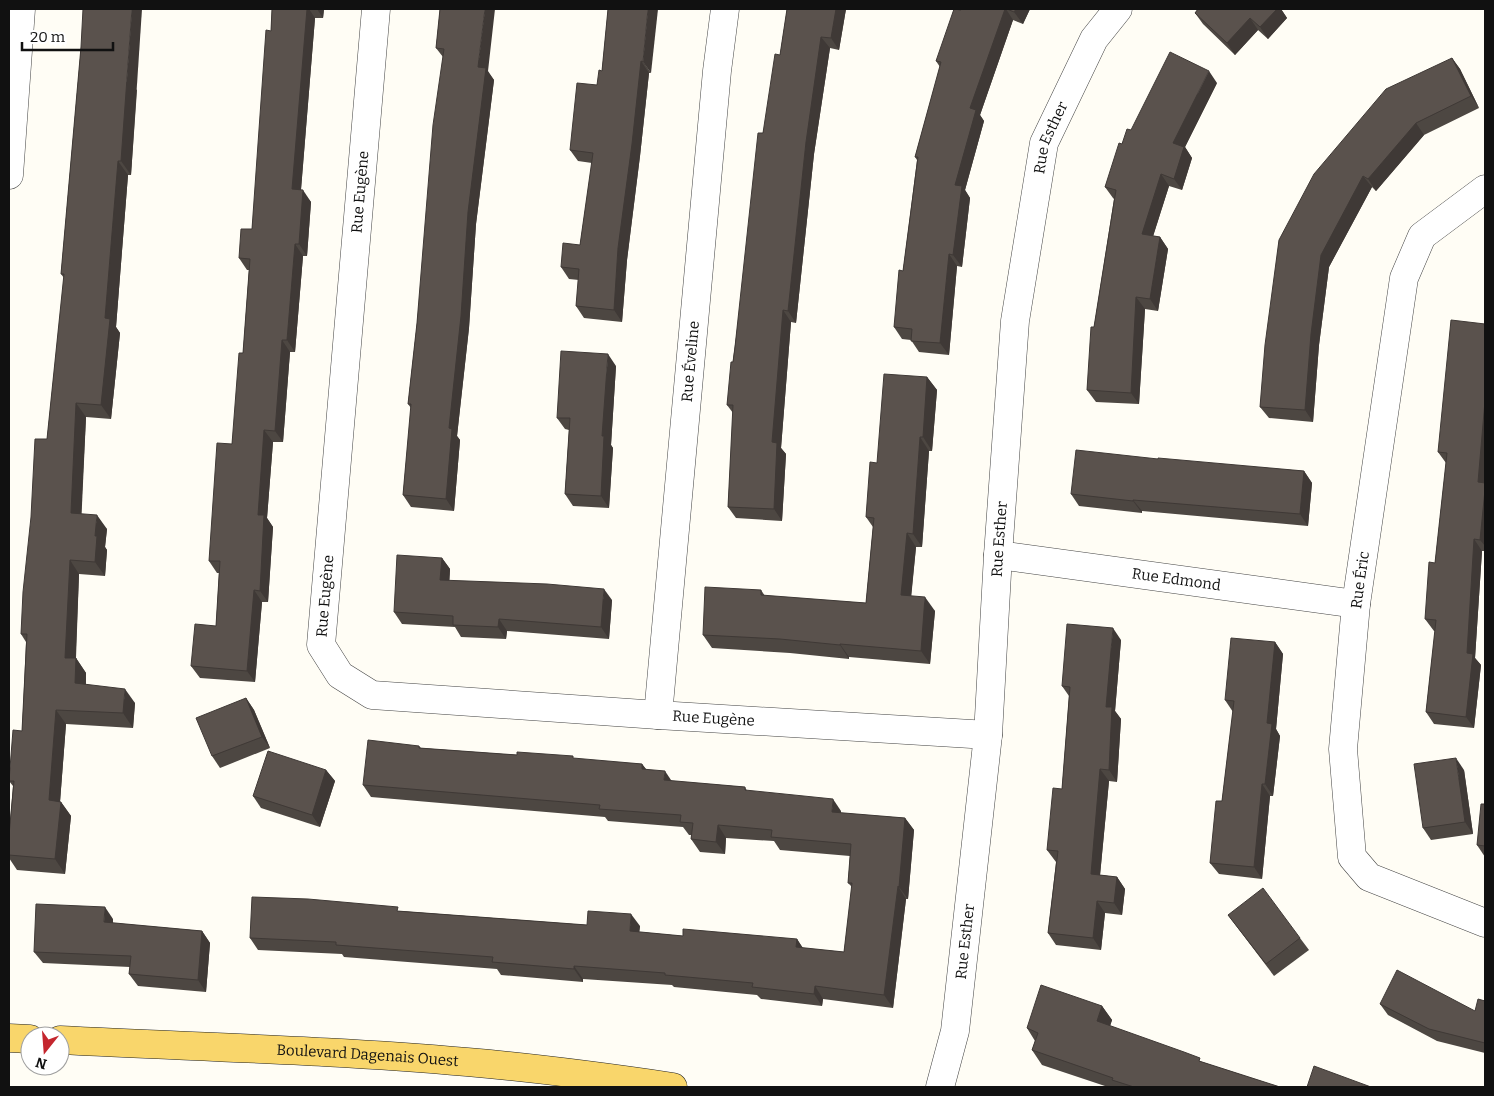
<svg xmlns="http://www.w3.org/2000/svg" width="1494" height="1096" viewBox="0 0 1494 1096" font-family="Bitter,serif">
<rect width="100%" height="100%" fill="#fffdf5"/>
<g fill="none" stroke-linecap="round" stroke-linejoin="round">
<g stroke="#444" stroke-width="29">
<g id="minor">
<path id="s1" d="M376,9L321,645L340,675L372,695L658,715L988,735"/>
<polyline points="9,175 21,9"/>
<polyline points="1485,189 1422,236 1404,278 1356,604 1343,749 1352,857 1369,877 1485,923"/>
<path id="s2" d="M998,555L1356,604"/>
<path id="s3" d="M658,715L717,71L725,9"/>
<path id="s4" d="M940,1087L955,1031L988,735L998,555L1015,321L1044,143L1094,39L1118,9"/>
</g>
</g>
<g stroke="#222" stroke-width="29">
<g id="major">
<polyline points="9,1038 30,1039"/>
<path id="s5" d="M60,1040C196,1047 332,1050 467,1062C536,1068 605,1077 673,1087"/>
</g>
</g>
<use href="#minor" stroke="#fff" stroke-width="28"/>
<use href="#major" stroke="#f9d66b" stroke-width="28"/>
</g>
<g fill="#4d4742">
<polygon points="272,9 324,9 323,18 315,18 301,190 311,202 307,256 303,256 295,352 290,352 283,442 273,442 267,518 273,527 268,602 262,602 255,682 200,678 191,666 216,626 219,573 217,573 209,561 232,444 243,353 249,270 247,270 239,258 252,229 271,31"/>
<polygon points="440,9 494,80 476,224 469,328 457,436 460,440 454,511 411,507 403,495 411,408 408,404 417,323 443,57 436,48"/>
<polygon points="608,9 651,73 649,73 640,156 627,260 622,322 584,318 576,306 579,280 569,279 561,267 580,245 592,163 578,161 570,150 597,85 602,71"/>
<polygon points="787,9 846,9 839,50 830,48 814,154 796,323 791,322 781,448 786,454 782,521 736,518 728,507 733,413 727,405 763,133 780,55"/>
<polygon points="962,9 1030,9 1023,24 1013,20 980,115 984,121 965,190 970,198 962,267 957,266 949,355 919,352 911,340 902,339 894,327 903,271 917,160 915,157 940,67 936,61"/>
<polygon points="1198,9 1281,9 1287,18 1268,39 1258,30 1235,55 1203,24 1195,13"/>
<polygon points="81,47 137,90 131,175 128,175 116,327 120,333 111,419 86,417 81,514 107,529 105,547 107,550 105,576 79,574 76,658 86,673 86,685 135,703 133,728 66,724 60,802 61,802 71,816 65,874 17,870 9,858 9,835 13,786 9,781 22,731 26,642 21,634 47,439 64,278 61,274"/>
<polygon points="1452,58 1460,69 1479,108 1424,135 1376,191 1372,187 1329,267 1319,345 1313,422 1269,418 1260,407 1279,240"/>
<polygon points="1217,83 1185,147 1192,158 1182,190 1169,186 1153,236 1160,237 1168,249 1158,311 1145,309 1139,404 1096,402 1087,390 1094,327 1114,199 1113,198 1105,187 1122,144 1131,130"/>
<polygon points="1485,324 1485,551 1482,551 1475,658 1481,665 1474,728 1434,724 1426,712 1435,631 1434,631 1425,619 1435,563 1446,463 1438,452"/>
<polygon points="616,366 611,445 613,448 609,508 573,506 565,494 569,430 565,429 557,418"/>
<polygon points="927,377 937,390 932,451 929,451 922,547 916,547 911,596 935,611 930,664 849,657 849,659 790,653 712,648 703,635 761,590 765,596 866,603 873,527 866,517 877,463"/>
<polygon points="1158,459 1304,471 1312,483 1308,526 1142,511 1142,513 1079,506 1071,494"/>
<polygon points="442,558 450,569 449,581 612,600 609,639 507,631 506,639 461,637 455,627 402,624 394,612"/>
<polygon points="1121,640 1115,711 1121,719 1117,782 1109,781 1100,875 1117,877 1125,889 1122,915 1105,913 1101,950 1056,945 1048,933 1056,862 1047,850 1062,789 1069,696 1062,686"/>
<polygon points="1275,642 1283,654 1276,729 1280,736 1273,796 1270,796 1262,879 1219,874 1210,863 1222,801 1233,712 1225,700"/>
<polygon points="246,698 254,710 270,748 220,768 212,756"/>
<polygon points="419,746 421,748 642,764 646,769 672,781 745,787 747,791 841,811 841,813 905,818 914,830 908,899 906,899 893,1008 823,999 822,1006 761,999 757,995 674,987 672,985 583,979 583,982 501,975 497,969 344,957 342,954 258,950 250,938 400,911 587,925 640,926 639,932 683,936 797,939 803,948 844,952 852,887 848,883 850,856 780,850 774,841 726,838 725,854 700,852 691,839 691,835 689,835 683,827 608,821 605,817 371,797 363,785"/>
<polygon points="326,770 335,781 320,827 261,808 253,796"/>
<polygon points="1464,770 1473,834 1431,840 1423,828"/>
<polygon points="1485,804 1485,857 1477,845"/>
<polygon points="1228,915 1300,938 1309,950 1274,976"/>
<polygon points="113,919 113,923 202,931 210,943 206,992 138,986 129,974 130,967 43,963 34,952"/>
<polygon points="1485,1001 1485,1053 1437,1041 1388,1015 1380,1004 1475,1011"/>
<polygon points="1102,1006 1112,1020 1110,1026 1202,1062 1280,1087 1108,1087 1042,1065 1032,1050 1035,1041 1027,1028"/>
</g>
<g fill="#3f3936">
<polygon points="132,9 142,9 131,175 121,161"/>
<polygon points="307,9 309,9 315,18 300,201 292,189"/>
<polygon points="317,9 324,9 323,18"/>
<polygon points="485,9 495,9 488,71 494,80 476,224 469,328 457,436 460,440 454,511 446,499 449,428 468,212 478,67"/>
<polygon points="648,9 658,9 651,73 643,62"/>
<polygon points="836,9 846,9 839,50 831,38"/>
<polygon points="1005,9 1006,9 1013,20 980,115 984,121 965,190 970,198 962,267 953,255 955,185 970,108"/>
<polygon points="1016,9 1030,9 1023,24 1014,12"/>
<polygon points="1277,9 1281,9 1287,18 1268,39 1260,27"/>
<polygon points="1250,18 1258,30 1235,55 1227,43"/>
<polygon points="821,37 830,48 814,154 796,323 788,311 806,142"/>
<polygon points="1452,58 1460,69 1479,108 1471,96"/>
<polygon points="641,61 649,73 640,156 627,260 622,322 614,310 618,248"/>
<polygon points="1209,71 1217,83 1185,147 1192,158 1182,190 1174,179 1173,143"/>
<polygon points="1416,123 1424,135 1376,191 1368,179"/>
<polygon points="118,161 128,175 116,327 120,333 111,419 101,405 105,318"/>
<polygon points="1161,174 1169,186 1150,246 1142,234"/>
<polygon points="1363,176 1372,187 1329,267 1319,345 1313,422 1305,410 1311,334 1321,255"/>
<polygon points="303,190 311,202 307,256 299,244"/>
<polygon points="1160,237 1168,249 1158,311 1150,299"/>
<polygon points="295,244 303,256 295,352 287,340"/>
<polygon points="949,254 957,266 949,355 940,343"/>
<polygon points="1136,297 1145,309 1139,404 1131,393"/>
<polygon points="783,310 791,322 781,448 786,454 782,521 774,509 772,442"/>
<polygon points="282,340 290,352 283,442 275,431"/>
<polygon points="608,354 616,366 611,445 613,448 609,508 601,496 602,436"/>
<polygon points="927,377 937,390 932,451 923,437"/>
<polygon points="1485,401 1485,546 1480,540 1478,482"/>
<polygon points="76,403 86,417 81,527 71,513"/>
<polygon points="264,430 273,442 267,518 273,527 268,602 260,591 258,515"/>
<polygon points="920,437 929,451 922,547 913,534"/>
<polygon points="1304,471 1312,483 1308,526 1300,514"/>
<polygon points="1133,500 1142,511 1142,513 1133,501"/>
<polygon points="97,515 107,529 105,547 107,550 105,576 95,562 95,536"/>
<polygon points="907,533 916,547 910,609 901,595"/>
<polygon points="1474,539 1482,551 1475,658 1481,665 1474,728 1466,717 1467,653"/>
<polygon points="442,558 450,569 449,592 440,580"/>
<polygon points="70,560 79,574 75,672 65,658"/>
<polygon points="604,589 612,600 609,639 601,627"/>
<polygon points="254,590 262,602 255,682 247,671"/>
<polygon points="925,597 935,611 930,664 921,651"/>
<polygon points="499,619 507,631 506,639 498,627"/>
<polygon points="1113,628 1121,640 1115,711 1121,719 1117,782 1109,770 1106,707"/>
<polygon points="1275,642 1283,654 1276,729 1280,736 1273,796 1265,784 1267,723"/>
<polygon points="840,644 849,657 849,659 840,645"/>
<polygon points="76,658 86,673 85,698 75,683"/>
<polygon points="125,689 135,703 133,728 123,713"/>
<polygon points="246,698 254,710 270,748 262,737"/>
<polygon points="56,710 66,724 59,815 49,800"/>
<polygon points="1456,758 1464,770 1473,834 1465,822"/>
<polygon points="642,764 651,776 642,769"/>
<polygon points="1100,769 1109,781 1099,886 1091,874"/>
<polygon points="326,770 335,781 320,827 312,815"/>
<polygon points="665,771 673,783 664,780"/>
<polygon points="1262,784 1270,796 1262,879 1254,867"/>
<polygon points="833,799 841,811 840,824 832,812"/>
<polygon points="61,802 71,816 65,874 55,859"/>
<polygon points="905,818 914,830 908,899 899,887"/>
<polygon points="718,825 726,838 725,854 716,842"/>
<polygon points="1117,877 1125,889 1122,915 1114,903"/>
<polygon points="898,886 906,899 893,1008 884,995"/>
<polygon points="1097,901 1105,913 1101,950 1093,938"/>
<polygon points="105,907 113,919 112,934 104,922"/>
<polygon points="631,914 640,926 638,944 630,931"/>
<polygon points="202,931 210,943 206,992 198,980"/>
<polygon points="797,939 805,952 796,947"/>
<polygon points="574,966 583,979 583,982 574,969"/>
<polygon points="815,986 823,999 822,1006 814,994"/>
<polygon points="1102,1006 1112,1020 1107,1035 1097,1021"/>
</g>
<g fill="#5a524d" stroke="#3f3936">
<polygon points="83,9 132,9 121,161 118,161 105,318 110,319 101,405 76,403 71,513 97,515 95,536 97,536 95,562 70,560 65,658 76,658 75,683 125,689 123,713 56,710 49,800 61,802 55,859 9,855 9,835 14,781 9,781 13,730 22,731 27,634 21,634 23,592 31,517 35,439 47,439 64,274 61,274 81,47"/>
<polygon points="272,9 307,9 292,189 303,190 299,244 295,244 287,340 282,340 275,431 264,430 258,515 264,515 260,591 254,590 247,671 191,666 195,624 216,626 220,561 209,561 217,443 232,444 239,353 243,353 250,259 239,258 241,229 252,229 266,30 271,31"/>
<polygon points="440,9 485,9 478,67 486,68 468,212 461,316 449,428 452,429 446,499 403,495 411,404 408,404 417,323 433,125 444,49 436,48"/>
<polygon points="608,9 648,9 643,62 641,61 632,144 618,248 614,310 576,306 579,269 561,267 563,243 580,245 593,153 570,150 577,83 597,85 599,70 602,71"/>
<polygon points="787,9 836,9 831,38 821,37 806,142 788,311 783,310 772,442 777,443 774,509 728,507 733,405 727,405 731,362 733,362 735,347 758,133 763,133 775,54 780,55"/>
<polygon points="954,9 961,10 962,9 1005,9 970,108 976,110 955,185 962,186 953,255 949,254 940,343 911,341 912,329 894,327 899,270 903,271 918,157 915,157 941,62 936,61"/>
<polygon points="1007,9 1016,9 1014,12"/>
<polygon points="1198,9 1277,9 1260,27 1250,18 1227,43 1195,13"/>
<polygon points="1170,52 1209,71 1173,143 1184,147 1174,179 1161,174 1142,234 1160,237 1150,299 1136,297 1131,393 1087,390 1091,327 1094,327 1116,190 1105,187 1119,143 1122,144 1127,129 1131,130"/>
<polygon points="1452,58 1471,96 1416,123 1368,179 1363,176 1321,255 1311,334 1305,410 1260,407 1265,345 1279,240 1314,174 1386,89"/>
<polygon points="1451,320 1485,324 1485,401 1478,482 1485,483 1485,490 1480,540 1474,539 1467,653 1473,654 1466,717 1426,712 1436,620 1425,619 1429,562 1435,563 1447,453 1438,452"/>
<polygon points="561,351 608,354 602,436 604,436 601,496 565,494 570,418 557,418"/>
<polygon points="884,374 927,377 923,437 920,437 913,534 907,533 901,595 925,597 921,651 840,644 840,645 780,639 703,635 705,587 761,590 761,595 866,603 874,518 866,517 870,462 877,463"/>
<polygon points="1076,450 1158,459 1158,458 1304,471 1300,514 1133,500 1133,501 1071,494"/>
<polygon points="397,555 442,558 440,580 547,584 604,589 601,627 499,619 498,627 453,625 453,616 394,612"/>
<polygon points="1067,624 1113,628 1106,707 1112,707 1109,770 1100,769 1091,874 1117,877 1114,903 1097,901 1093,938 1048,933 1058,851 1047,850 1053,788 1062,789 1070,687 1062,686"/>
<polygon points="1231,638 1275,642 1267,723 1272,724 1265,784 1262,784 1254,867 1210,863 1216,801 1222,801 1234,701 1225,700"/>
<polygon points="246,698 262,737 212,756 196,718"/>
<polygon points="368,740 419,746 419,748 517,755 517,752 573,756 573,758 642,764 642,769 665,771 664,780 745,787 745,790 833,799 832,812 905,818 899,887 898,886 884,995 815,986 814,994 752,987 753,983 665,975 665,973 574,966 574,969 492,962 493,957 336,945 336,942 250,938 252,897 308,899 398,907 397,911 587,925 588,911 631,914 630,931 683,936 683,929 797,939 796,947 844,952 852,883 848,883 851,844 771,837 772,830 718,825 716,842 691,839 693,823 680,822 681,815 599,809 600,805 363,785"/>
<polygon points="268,751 326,770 312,815 253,796"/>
<polygon points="1456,758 1465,822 1423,828 1414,764"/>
<polygon points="1481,804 1485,804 1485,846 1477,845"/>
<polygon points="1263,888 1300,938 1266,964 1228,915"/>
<polygon points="36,904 105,907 104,922 202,931 198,980 129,974 131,956 34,952"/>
<polygon points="1397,970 1475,1011 1478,999 1485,1001 1485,1043 1429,1029 1380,1004"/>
<polygon points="1041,985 1102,1006 1097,1021 1184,1052 1200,1058 1199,1061 1280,1087 1134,1087 1112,1080 1113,1078 1032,1050 1038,1033 1027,1028"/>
<polygon points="1314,1066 1371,1087 1307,1087"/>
</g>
<g text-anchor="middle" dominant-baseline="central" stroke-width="5" stroke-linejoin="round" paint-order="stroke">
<g font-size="15" fill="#111" stroke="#fff">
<text stroke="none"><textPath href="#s4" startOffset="958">Rue Esther</textPath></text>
<text transform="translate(360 192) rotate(-85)">Rue Eugène</text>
<text stroke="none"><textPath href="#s3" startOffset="355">Rue Éveline</textPath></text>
<text stroke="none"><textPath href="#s4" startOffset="552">Rue Esther</textPath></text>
<text stroke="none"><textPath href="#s2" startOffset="180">Rue Edmond</textPath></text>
<text transform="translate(1360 580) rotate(-82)">Rue Éric</text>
<text transform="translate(325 596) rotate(-85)">Rue Eugène</text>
<text stroke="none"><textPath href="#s1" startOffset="1054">Rue Eugène</textPath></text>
<text stroke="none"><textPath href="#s4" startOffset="148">Rue Esther</textPath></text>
<text stroke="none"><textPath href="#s5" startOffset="308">Boulevard Dagenais Ouest</textPath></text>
</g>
</g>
<rect width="1494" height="1096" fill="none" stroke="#111111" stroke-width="20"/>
<g transform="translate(45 1051) rotate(197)"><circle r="24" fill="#ffffff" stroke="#a0a0a0"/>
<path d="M0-4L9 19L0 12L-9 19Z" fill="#c4262e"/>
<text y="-8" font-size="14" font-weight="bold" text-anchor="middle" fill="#111111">N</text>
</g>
<path d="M22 42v8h91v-8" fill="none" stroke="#111111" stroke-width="2.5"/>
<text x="30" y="42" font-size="15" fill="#111111" stroke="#ffffff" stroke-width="4" paint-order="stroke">20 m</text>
</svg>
